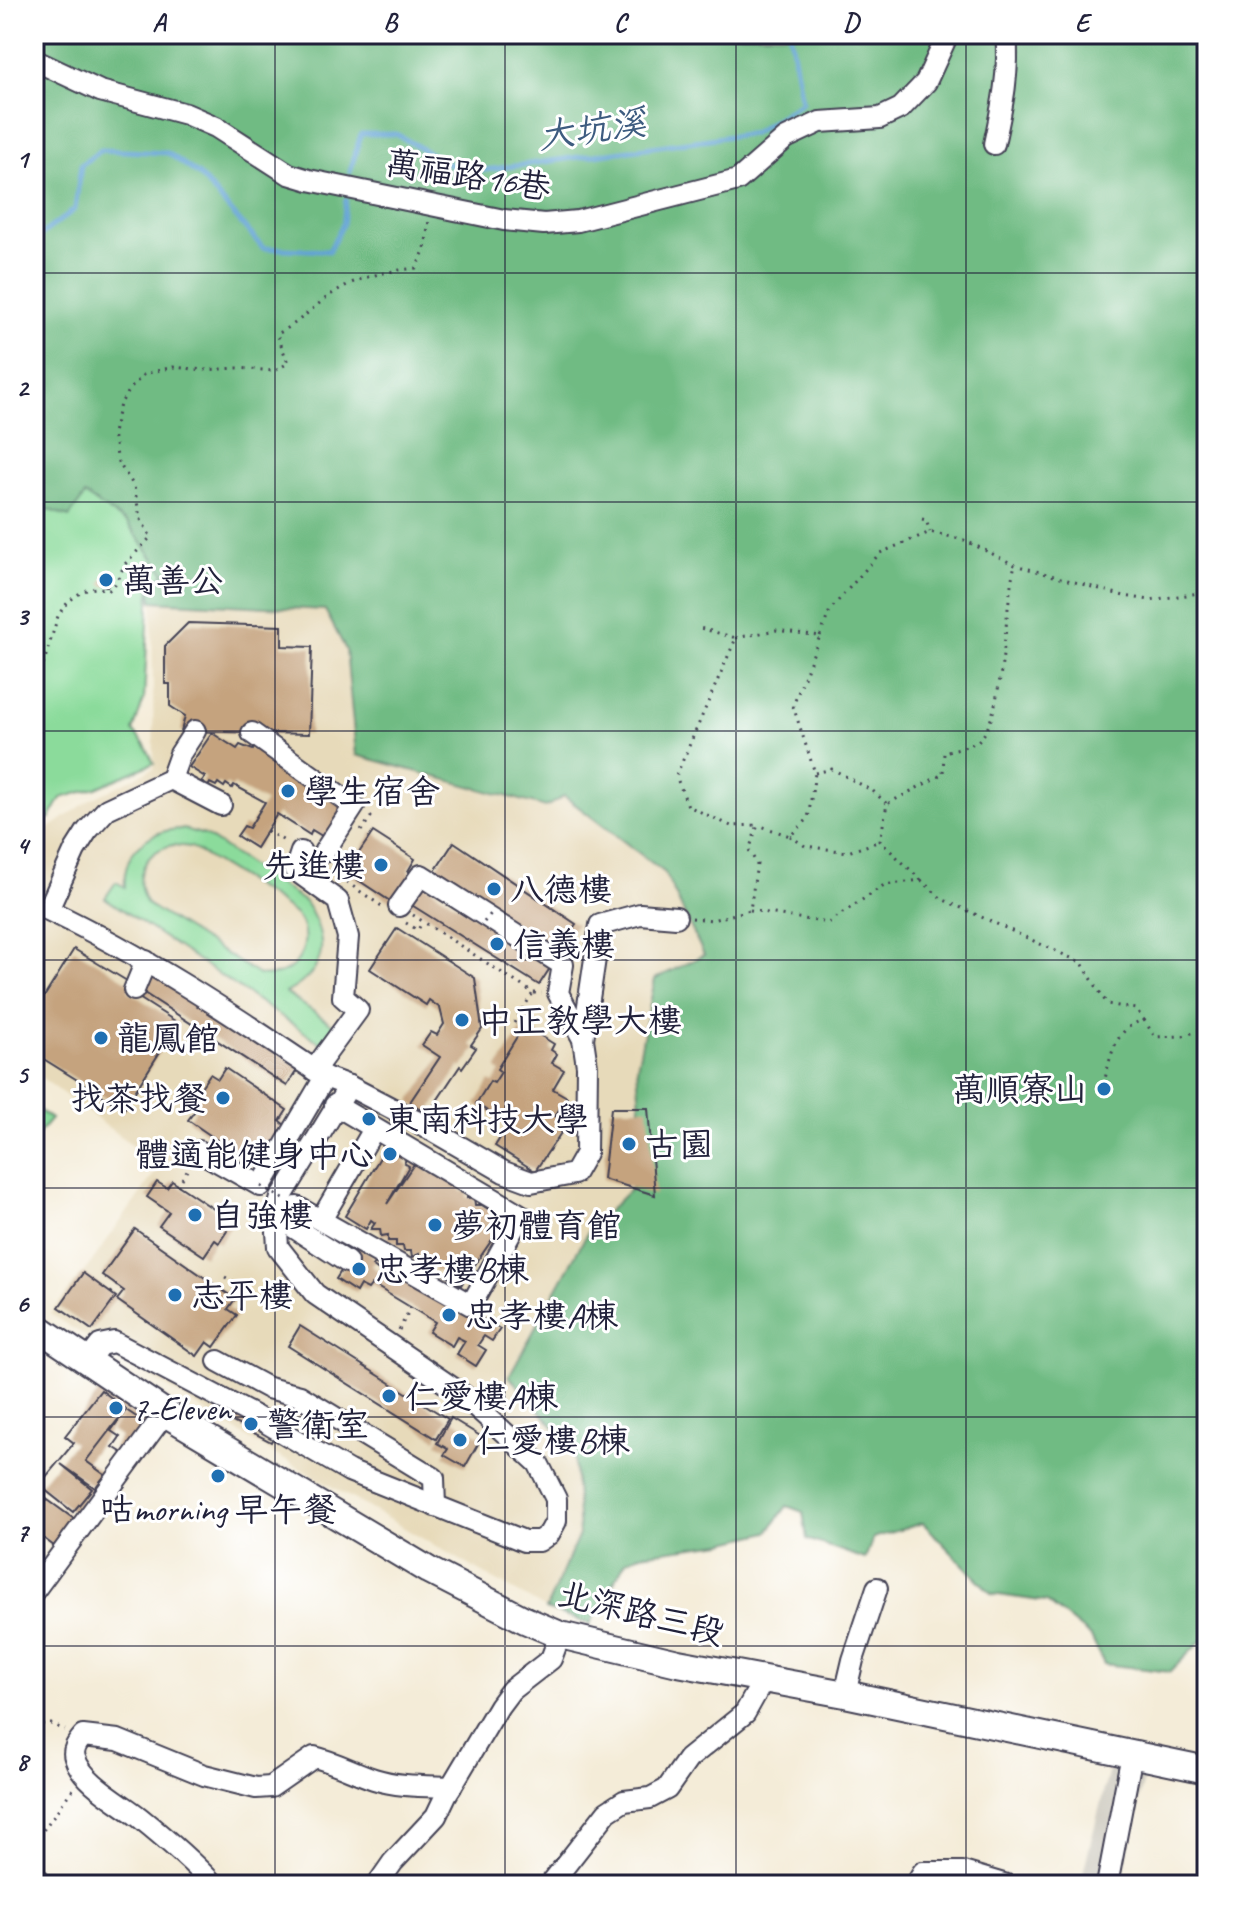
<svg xmlns="http://www.w3.org/2000/svg" width="1241" height="1919" viewBox="0 0 1241 1919" font-family="Caveat,'LXGW WenKai TC',sans-serif">
<rect width="100%" height="100%" fill="#fff"/>
<filter id="ink" filterUnits="userSpaceOnUse"><feTurbulence type="fractalNoise" baseFrequency=".0125" numOctaves="2"/><feDisplacementMap in="SourceGraphic" scale="16" xChannelSelector="R" yChannelSelector="G"/><feConvolveMatrix kernelMatrix="1 2 1 2 8 2 1 2 1" color-interpolation-filters="sRGB"/></filter>
<filter id="wash" filterUnits="userSpaceOnUse"><feTurbulence type="fractalNoise" baseFrequency=".006" numOctaves="4" result="noise"/><feDisplacementMap in="SourceGraphic" scale="32" xChannelSelector="R" yChannelSelector="G"/><feGaussianBlur stdDeviation="1.8" result="paint"/><feColorMatrix in="noise" values="0 0 0 0 0 0 0 0 0 0 0 0 0 0 0 0 0 1.4 0 .05"/><feComposite in="paint" operator="in"/></filter>
<g filter="url(#wash)">
<rect width="100%" height="100%" fill="#f4ecd8"/>
<polygon fill="#e7daba" points="881,590 645,1175 509,1376 574,1449 579,1535 546,1609 262,1447 50,1314 91,1263 160,1166 34,1072 34,839 90,800 154,768 152,601 325,610 346,650 356,755"/>
<polygon fill="#c8c4b8" points="1110,1766 1145,1773 1121,1885 1080,1885"/>
<g fill="#8bdb9b" stroke="#567e6b" stroke-width="2" fill-rule="evenodd">
<polygon points="85,495 127,523 165,574 150,586 144,699 133,731 145,745 154,763 96,788 61,798 50,818 34,822 34,504 38,507"/>
<path d="M183,829L205,835L305,902C330,940 328,970 286,993L338,1028L325,1046L105,898L116,882L125,887C122,852 148,829 183,829ZM173,845L191,847C210,860 290,905 299,919C307,932 306,949 297,961C288,973 274,977 259,975L147,904C132,878 144,851 173,845Z"/>
<polygon points="34,1107 51,1119 34,1139"/>
</g>
<polygon fill="#70bb83" stroke="#496e5f" stroke-width="2" points="34,34 1207,34 1207,1635 1170,1672 1104,1664 1091,1637 1047,1602 992,1594 923,1523 873,1538 865,1559 807,1539 803,1512 787,1506 768,1532 723,1543 641,1554 626,1561 590,1624 546,1609 579,1535 574,1449 509,1376 589,1230 645,1175 637,1067 655,979 704,955 665,873 564,796 546,807 356,755 346,650 325,610 152,601 150,586 165,573 127,523 85,495 69,517 34,504"/>
<g fill="none" stroke-linecap="round" stroke-linejoin="round">
<g stroke="#60a2d4" stroke-width="5">
<polyline points="350,172 361,134 396,134 464,173 753,133 802,102 790,34"/>
<polyline points="34,240 75,209 81,165 101,150 168,153 199,175 263,248 329,251 343,224 346,200"/>
</g>
</g>
<g id="blocks">
<g fill="#c5a37e">
<polygon points="106,574 112,577 107,587 101,584"/>
<polygon points="188,623 282,626 282,646 312,647 309,734 181,731 185,716 170,706 170,684 165,684 165,646"/>
<polygon points="212,733 237,749 240,745 253,750 255,745 352,805 330,841 312,830 310,835 277,814 256,848 237,836 244,826 249,828 265,802 234,785 232,788 226,784 224,787 218,783 216,786 210,783 208,787 201,782 205,777 189,767"/>
<polygon points="373,832 415,859 408,871 412,873 393,903 346,872"/>
<polygon points="454,842 576,924 557,952 435,871"/>
<polygon points="422,883 552,965 539,985 410,904"/>
<polygon points="397,928 475,978 482,1029 471,1045 476,1048 462,1068 460,1066 428,1114 410,1102 440,1057 422,1045 431,1032 437,1035 444,1024 440,1008 429,1000 426,1005 370,969"/>
<polygon points="74,949 132,984 128,991 178,1023 124,1109 34,1053 34,1013"/>
<polygon points="153,973 299,1067 287,1086 141,991"/>
<polygon points="528,1028 554,1044 551,1050 557,1054 552,1063 564,1070 553,1089 567,1097 555,1116 567,1124 535,1171 495,1146 509,1124 476,1104 490,1081 494,1083 501,1072 497,1069 521,1030 526,1033"/>
<polygon points="225,1068 287,1110 280,1121 287,1127 264,1161 255,1154 249,1162 188,1120 197,1108 190,1103 210,1074 218,1079"/>
<polygon points="611,1108 648,1108 655,1195 603,1179"/>
<polygon points="391,1139 411,1151 404,1163 409,1166 387,1204 416,1161 420,1167 426,1166 429,1173 438,1171 460,1186 461,1192 467,1191 467,1198 474,1197 475,1205 482,1205 497,1215 492,1222 500,1228 461,1285 440,1271 434,1272 434,1264 426,1266 426,1259 419,1262 419,1254 412,1257 411,1251 404,1251 403,1246 396,1246 396,1241 388,1241 388,1235 381,1236 380,1229 371,1229 375,1223 371,1220 366,1229 345,1216"/>
<polygon points="172,1181 233,1222 219,1243 215,1240 204,1256 159,1226 169,1212 147,1197 157,1182 167,1188"/>
<polygon points="135,1229 235,1299 228,1309 237,1315 214,1347 207,1342 197,1356 117,1300 124,1291 102,1275"/>
<polygon points="357,1246 377,1259 372,1266 380,1272 386,1261 500,1329 492,1341 484,1336 478,1345 486,1350 476,1366 457,1354 465,1341 457,1337 452,1346 429,1332 435,1322 372,1284 368,1289 360,1285 356,1292 336,1279"/>
<polygon points="83,1273 116,1297 92,1330 59,1307"/>
<polygon points="300,1326 448,1419 436,1439 288,1346"/>
<polygon points="101,1390 126,1409 86,1461 105,1475 95,1488 61,1464 92,1489 73,1512 39,1485 74,1443 65,1436"/>
<polygon points="231,1407 277,1431 271,1442 225,1418"/>
<polygon points="126,1410 147,1424 126,1455 113,1447 120,1437 111,1431"/>
<polygon points="451,1418 482,1437 465,1467 444,1455 448,1449 437,1443"/>
<polygon points="34,1490 74,1519 54,1546 34,1531"/>
</g>
</g>
</g>
<g filter="url(#ink)">
<use href="#blocks" fill-opacity="0" stroke="#424053" stroke-width="2"/>
<g fill="none" stroke-linecap="round" stroke-linejoin="round">
<g stroke="#424053" stroke-width="24">
<g id="minor">
<polyline points="34,60 100,91 186,114 216,127 289,174 309,180 504,220 544,224 578,221 738,180 786,138 820,122 880,118 901,108 926,82 948,34"/>
<path d="M994,144C1002,107 1010,71 1006,34"/>
<path d="M195,731L180,754L171,779L107,809L87,831L75,850L48,910C145,956 235,1016 325,1077L349,1086"/>
<polyline points="252,733 354,806 324,852"/>
<polyline points="171,779 221,805"/>
<polyline points="301,852 295,870 338,901 348,937 343,997 358,1010 314,1070"/>
<polyline points="134,990 146,961"/>
<polyline points="583,1039 600,925 640,914 676,917"/>
<polyline points="199,1151 261,1186 325,1077"/>
<polyline points="297,1207 471,1305 521,1215 335,1105"/>
<polyline points="276,1216 347,1262"/>
<polyline points="321,1220 374,1129"/>
<polyline points="218,1361 268,1388 300,1396 434,1478 435,1506"/>
<polyline points="87,1362 100,1345 114,1342 253,1415 349,1471 524,1541 539,1541 549,1534 556,1521 556,1499 538,1463 463,1395 315,1294 278,1247 276,1216 281,1198 349,1086 414,1120 504,1172 531,1182 574,1174 586,1153 587,1066 583,1039 558,993 563,965 421,875 399,906"/>
<polyline points="34,1591 165,1413"/>
<polyline points="845,1694 853,1660 877,1588"/>
<path d="M214,1885C191,1860 165,1838 139,1817C120,1802 82,1782 75,1758C72,1750 77,1743 83,1736L118,1740L204,1775L256,1788L271,1787L314,1757C335,1762 353,1772 374,1779C399,1787 425,1786 451,1787"/>
<polyline points="377,1885 393,1862 436,1816 446,1795 499,1706 511,1690 551,1659 560,1635"/>
<polyline points="550,1885 607,1812 624,1801 650,1798 667,1789 688,1759 745,1713 764,1679"/>
<polyline points="915,1885 923,1872 963,1872 1007,1885"/>
<polyline points="1107,1885 1132,1754"/>
</g>
</g>
<g stroke="#424053" stroke-width="30">
<polyline id="major" points="34,1325 165,1413 428,1570 525,1620 560,1635 678,1663 845,1694 1207,1770"/>
</g>
<g stroke="#424053" stroke-width="3" stroke-dasharray="2 6" stroke-linecap="butt">
<polyline points="922,519 926,520 930,532"/>
<polyline points="820,636 830,610 880,553 930,532 964,540 1015,565 1124,596 1150,600 1207,592"/>
<polyline points="736,638 776,630 820,636 793,706 815,773 808,819 790,836 758,825"/>
<path d="M34,695L58,616C65,603 80,589 96,588C100,587 105,590 109,590L114,586L125,564L151,537L140,518L134,486L118,462L113,433L120,404L132,387L144,374L173,367L203,370L238,368L275,371L288,363L277,334C300,323 316,303 338,290C361,276 389,271 416,268L425,249L429,220"/>
<polyline points="815,773 832,769 873,791 887,804"/>
<polyline points="267,831 286,842"/>
<polyline points="361,831 371,817 368,815"/>
<polyline points="790,836 805,846 848,852 880,841"/>
<polyline points="336,867 332,872 383,907"/>
<path d="M921,880L942,899L1082,963L1107,1004L1136,1009L1144,1020C1113,1028 1111,1058 1103,1086"/>
<path d="M750,910L828,923L884,885L921,880L880,841L887,804L943,774L944,752C954,749 972,746 979,740C1005,718 1004,602 1015,565"/>
<polyline points="413,915 533,993 542,993"/>
<polyline points="692,918 712,920 750,910 757,864 749,850 758,825 731,826 688,806 676,776 736,638 700,628"/>
<polyline points="406,923 418,930 422,922"/>
<polyline points="1144,1020 1155,1037 1183,1036 1207,1028"/>
<polyline points="514,1023 533,993"/>
<polyline points="178,1186 190,1165"/>
<polyline points="225,1277 243,1287"/>
<polyline points="111,1293 117,1285"/>
<polyline points="399,1330 411,1307"/>
<polyline points="34,1724 51,1724 65,1730"/>
<polyline points="34,1843 74,1787"/>
<polyline points="34,1860 60,1885"/>
</g>
<use href="#minor" stroke="#fff" stroke-width="20"/>
<use href="#major" stroke="#fff" stroke-width="26"/>
<g stroke="#424053" stroke-width="3" stroke-dasharray="2 6" stroke-linecap="butt">
<polyline points="484,922 494,910"/>
<polyline points="261,1186 297,1207"/>
</g>
</g>
</g>
<path fill="none" stroke="#22223b" stroke-width="2" stroke-opacity="0.55" d="M275,34V1885M505,34V1885M736,34V1885M966,34V1885M34,273H1207M34,502H1207M34,731H1207M34,960H1207M34,1188H1207M34,1417H1207M34,1646H1207"/>
<g fill="#1f6fb2" stroke="#fff" stroke-width="3">
<circle cx="106" cy="580" r="8"/>
<circle cx="288" cy="791" r="8"/>
<circle cx="381" cy="865" r="8"/>
<circle cx="494" cy="889" r="8"/>
<circle cx="497" cy="944" r="8"/>
<circle cx="462" cy="1020" r="8"/>
<circle cx="101" cy="1038" r="8"/>
<circle cx="1104" cy="1089" r="8"/>
<circle cx="223" cy="1098" r="8"/>
<circle cx="369" cy="1119" r="8"/>
<circle cx="629" cy="1144" r="8"/>
<circle cx="390" cy="1154" r="8"/>
<circle cx="195" cy="1215" r="8"/>
<circle cx="435" cy="1225" r="8"/>
<circle cx="359" cy="1269" r="8"/>
<circle cx="175" cy="1295" r="8"/>
<circle cx="449" cy="1315" r="8"/>
<circle cx="389" cy="1396" r="8"/>
<circle cx="116" cy="1408" r="8"/>
<circle cx="251" cy="1424" r="8"/>
<circle cx="460" cy="1440" r="8"/>
<circle cx="218" cy="1476" r="8"/>
</g>
<g text-anchor="middle" dominant-baseline="central" stroke-width="6" stroke-linejoin="round" paint-order="stroke">
<g font-size="34" fill="#22223b" stroke="#fff">
<text transform="translate(468 175) rotate(9)">萬福路16巷</text>
<text transform="translate(641 1613) rotate(14)">北深路三段</text>
</g>
<g font-size="34" fill="#22223b" stroke="#fff" text-anchor="start">
<text x="122" y="580">萬善公</text>
<text x="304" y="791">學生宿舍</text>
<text x="365" y="865" text-anchor="end">先進樓</text>
<text x="510" y="889">八德樓</text>
<text x="513" y="944">信義樓</text>
<text x="478" y="1020">中正教學大樓</text>
<text x="117" y="1038">龍鳳館</text>
<text x="1088" y="1089" text-anchor="end">萬順寮山</text>
<text x="207" y="1098" text-anchor="end">找茶找餐</text>
<text x="385" y="1119">東南科技大學</text>
<text x="645" y="1144">古園</text>
<text x="374" y="1154" text-anchor="end">體適能健身中心</text>
<text x="211" y="1215">自強樓</text>
<text x="451" y="1225">夢初體育館</text>
<text x="375" y="1269">忠孝樓B棟</text>
<text x="191" y="1295">志平樓</text>
<text x="465" y="1315">忠孝樓A棟</text>
<text x="405" y="1396">仁愛樓A棟</text>
<text x="132" y="1408">7-Eleven</text>
<text x="267" y="1424">警衛室</text>
<text x="476" y="1440">仁愛樓B棟</text>
<text x="218" y="1509" text-anchor="middle">咕morning 早午餐</text>
</g>
<g font-size="36" font-style="italic" fill="#3e5c80" stroke="#fff">
<text transform="translate(592 129) rotate(-8)">大坑溪</text>
</g>
</g>
<rect width="1241" height="1919" fill="none" stroke="#fff" stroke-width="88"/>
<rect x="44" y="44" width="1153" height="1831" fill="none" stroke="#22223b" stroke-width="3"/>
<g font-size="26" text-anchor="middle" font-weight="bold" fill="#22223b">
<text x="159" y="31">A</text>
<text x="390" y="31">B</text>
<text x="620" y="31">C</text>
<text x="851" y="31">D</text>
<text x="1082" y="31">E</text>
<text x="22" y="168">1</text>
<text x="22" y="396">2</text>
<text x="22" y="625">3</text>
<text x="22" y="854">4</text>
<text x="22" y="1083">5</text>
<text x="22" y="1312">6</text>
<text x="22" y="1541">7</text>
<text x="22" y="1770">8</text>
</g>
</svg>
